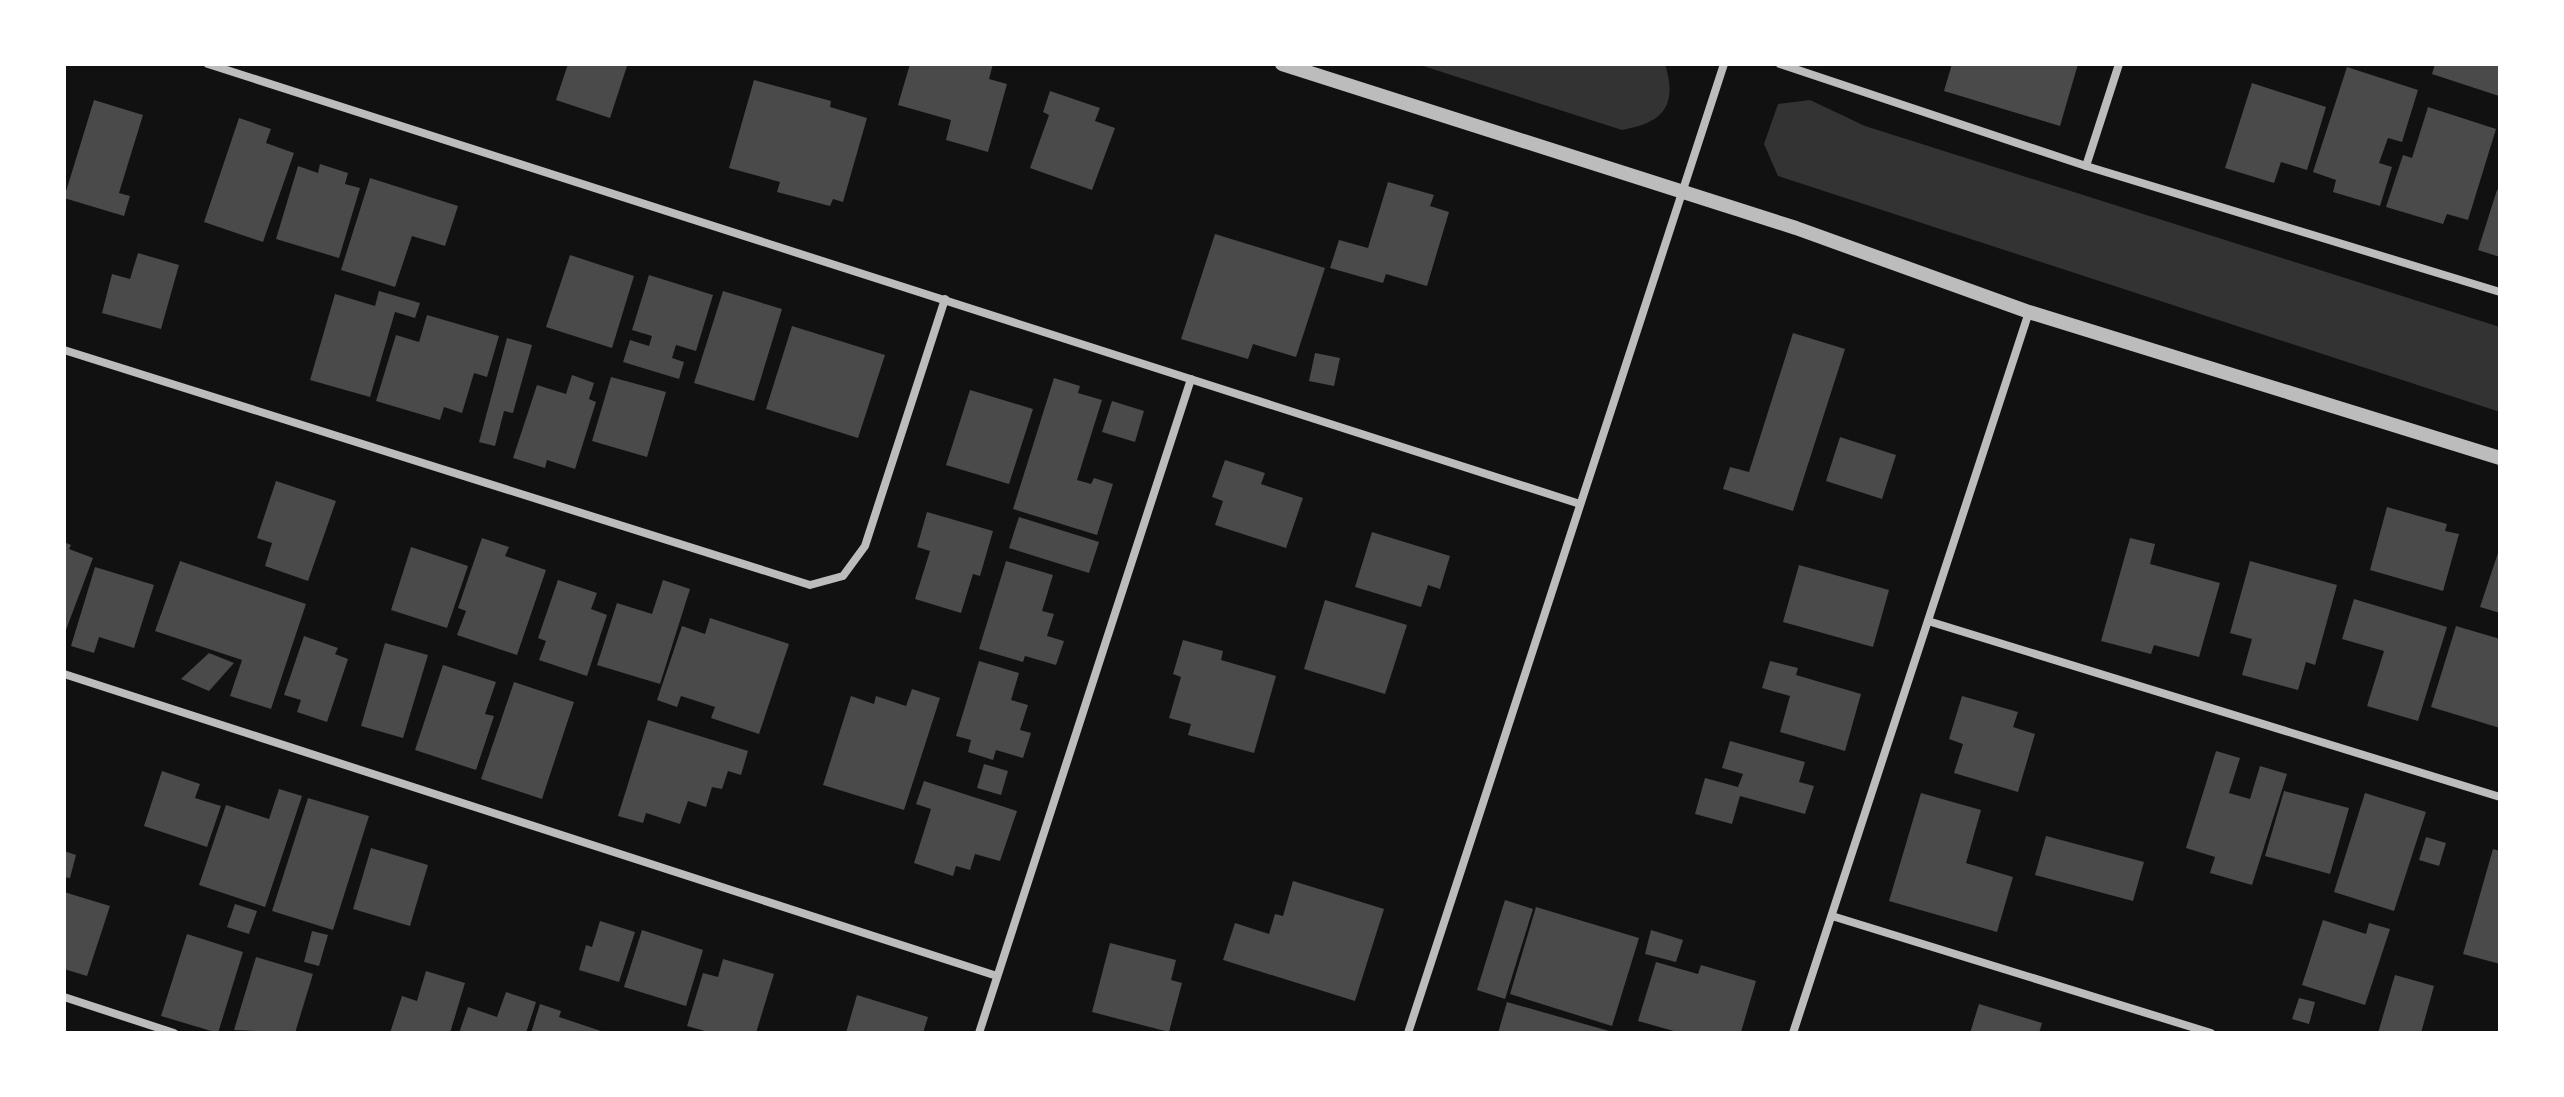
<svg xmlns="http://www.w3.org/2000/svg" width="2564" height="1097" viewBox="0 0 2564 1097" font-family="Inter,sans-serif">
<rect width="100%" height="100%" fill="#111"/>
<g fill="#333">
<path d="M1417,64H1665C1678,106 1663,123 1622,130Z"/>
<polygon points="1810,100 1865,126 2500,327 2500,412 1778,176 1764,144 1778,104"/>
</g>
<g fill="#4a4a4a">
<polygon points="568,64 627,66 610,118 556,100"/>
<polygon points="910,64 993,64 989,79 1007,84 988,152 946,140 951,120 898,105"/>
<polygon points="1952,64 2078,64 2060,126 1944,91"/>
<polygon points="2435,64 2500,64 2499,96 2432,74"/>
<polygon points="2347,67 2418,90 2402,142 2388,138 2379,163 2392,167 2380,206 2333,192 2336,180 2313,172"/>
<polygon points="754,80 831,101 830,107 867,118 843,202 833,199 830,206 777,192 780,182 729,168"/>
<polygon points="2252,83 2326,107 2307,170 2281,162 2274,183 2225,168"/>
<polygon points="1050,91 1100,108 1095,121 1115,128 1092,190 1030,168 1049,115 1043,112"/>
<polygon points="94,100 143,115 119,193 130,196 124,216 64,198"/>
<polygon points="2428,107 2496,129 2468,220 2447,214 2443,224 2386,207 2403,155 2412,158"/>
<polygon points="239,118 271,129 266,143 294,153 263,242 204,222"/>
<polygon points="320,164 348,173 345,184 360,188 339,258 276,239 298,166 318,173"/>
<polygon points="370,178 458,206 445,246 412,236 395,287 341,270"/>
<polygon points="1388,182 1434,195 1430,206 1449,212 1427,286 1386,274 1383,283 1330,268 1339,240 1368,248"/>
<polygon points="2497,190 2500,191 2500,257 2478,250"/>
<polygon points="1215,234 1325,268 1296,357 1253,344 1248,359 1181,339"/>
<polygon points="138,253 179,265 161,329 102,313 112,274 130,279"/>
<polygon points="570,255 634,276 612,348 546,327"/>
<polygon points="649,275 713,295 696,351 676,345 672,358 684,362 679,379 623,362 630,340 649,346 652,336 632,330"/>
<polygon points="379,291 420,303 415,318 395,312 370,397 310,380 335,294 375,306"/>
<polygon points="723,291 782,309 754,401 694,383"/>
<polygon points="427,315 499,336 487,377 474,373 462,413 444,407 440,420 376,401 396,335 419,342"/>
<polygon points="792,326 885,355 858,438 766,409"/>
<polygon points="1793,333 1845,349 1793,511 1723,489 1730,467 1749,472"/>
<polygon points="507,338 532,345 513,413 504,411 495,446 479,442"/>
<polygon points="1315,353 1340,358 1334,386 1309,381"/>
<polygon points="572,375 594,383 589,399 596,402 575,469 547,460 545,468 513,458 537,385 566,394"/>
<polygon points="611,377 666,392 647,457 592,441"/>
<polygon points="1054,378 1080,386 1078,393 1102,400 1077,480 1091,484 1094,478 1113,484 1097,535 1013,509"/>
<polygon points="970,390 1033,409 1009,484 946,465"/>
<polygon points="1112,401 1144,411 1135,442 1102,432"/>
<polygon points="1840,437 1896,455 1882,499 1826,481"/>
<polygon points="1225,460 1265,473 1261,484 1303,498 1286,548 1215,525 1223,501 1212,497"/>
<polygon points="276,481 336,501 308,581 265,566 272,543 257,538"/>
<polygon points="2387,507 2447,524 2445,531 2459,534 2443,591 2370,570"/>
<polygon points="927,512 993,531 980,576 973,574 961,613 915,599 930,551 917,547"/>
<polygon points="1019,517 1099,542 1089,573 1009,548"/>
<polygon points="1372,532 1450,556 1440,589 1428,585 1421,607 1355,587"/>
<polygon points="482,538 509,547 505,556 546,570 517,655 457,635 466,611 458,608"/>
<polygon points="2130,538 2155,544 2150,564 2220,583 2199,657 2154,645 2151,654 2101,641"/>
<polygon points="64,542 71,545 69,549 93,558 64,635"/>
<polygon points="411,547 468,566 447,628 391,610"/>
<polygon points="2500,547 2500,613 2480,607"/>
<polygon points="180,561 306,604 271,709 230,696 242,660 155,631"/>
<polygon points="1006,561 1053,575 1042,611 1054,614 1047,636 1064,641 1056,665 1025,656 1023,662 979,649"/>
<polygon points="2250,561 2337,585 2315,665 2306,662 2298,690 2242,675 2252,639 2230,633"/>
<polygon points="1799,565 1889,590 1873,647 1783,622"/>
<polygon points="95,567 154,585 134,648 99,637 94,653 71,646"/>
<polygon points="558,580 597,593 591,609 607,615 587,676 539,660 546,641 538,638"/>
<polygon points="663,580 690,589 660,684 597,665 617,603 652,614"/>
<polygon points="2354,599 2447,627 2418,721 2367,706 2384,651 2342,639"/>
<polygon points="1325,600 1407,625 1385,694 1304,669"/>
<polygon points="710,618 789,644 759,734 711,718 715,707 681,696 677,707 657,700 682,626 705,634"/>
<polygon points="2456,626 2500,639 2500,728 2431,707"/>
<polygon points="304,636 338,648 335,654 348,659 327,722 297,712 301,700 284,695"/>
<polygon points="1183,640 1223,651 1221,660 1276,676 1254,753 1188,735 1191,724 1169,718 1181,677 1173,674"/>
<polygon points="385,643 428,655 403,738 361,726"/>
<polygon points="209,653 234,663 209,691 181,679"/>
<polygon points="979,661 1019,673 1011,700 1028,705 1020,730 1031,733 1023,758 996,750 993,760 968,752 971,740 956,736"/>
<polygon points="1770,661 1798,668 1796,675 1861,694 1845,751 1780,732 1790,696 1762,688"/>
<polygon points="443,665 496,682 485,714 494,716 476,770 415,750"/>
<polygon points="514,682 574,702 542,799 481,779"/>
<polygon points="912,689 940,698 904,810 823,785 851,696 874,704 876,696 906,706"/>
<polygon points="1962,696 2018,712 2013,727 2035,734 2018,792 1954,773 1963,744 1949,739"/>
<polygon points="648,720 748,751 741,775 728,771 722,789 712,787 706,807 688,801 680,824 646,813 643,823 618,816"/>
<polygon points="1730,741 1805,762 1799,782 1814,786 1805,814 1740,796 1732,824 1695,814 1705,778 1738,787 1743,774 1722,768"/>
<polygon points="2216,751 2240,758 2229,793 2250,799 2260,766 2287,774 2252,885 2210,873 2215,857 2186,848"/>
<polygon points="984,764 1008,771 1001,795 977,788"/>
<polygon points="162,771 200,784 195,798 221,806 207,847 144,826"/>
<polygon points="924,781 1017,811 1000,861 975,854 970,870 956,866 953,876 914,863 931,809 916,804"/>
<polygon points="279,789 302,796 265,907 199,885 226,805 269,819"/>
<polygon points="2284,791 2349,808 2330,874 2265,856"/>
<polygon points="1921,793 1981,810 1966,863 2013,877 1997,932 1889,901"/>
<polygon points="2365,793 2426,812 2394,911 2334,892"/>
<polygon points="308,798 369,816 333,930 272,911"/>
<polygon points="2046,836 2144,862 2133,901 2035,875"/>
<polygon points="2426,837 2446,843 2439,866 2419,860"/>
<polygon points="371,848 428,865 410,926 353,909"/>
<polygon points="2493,849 2500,851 2500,964 2463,954"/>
<polygon points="64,851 76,855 70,878 64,877"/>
<polygon points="1293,881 1384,909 1355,1001 1223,960 1235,923 1269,934 1275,914 1283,916"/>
<polygon points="64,892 110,906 87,976 64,969"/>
<polygon points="1505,900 1533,909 1505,999 1477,990"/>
<polygon points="235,904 257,911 249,934 227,927"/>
<polygon points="1536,907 1639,938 1612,1026 1510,994"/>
<polygon points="2323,920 2366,934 2369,923 2390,929 2365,1005 2302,985"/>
<polygon points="600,921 635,932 619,982 579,970 586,945 592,947"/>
<polygon points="642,930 703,950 686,1006 624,987"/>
<polygon points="1651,930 1683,940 1676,962 1645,954"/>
<polygon points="312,931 328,935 319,966 304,962"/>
<polygon points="187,934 243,952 218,1033 161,1016"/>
<polygon points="1110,943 1176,960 1171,980 1182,983 1169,1032 1092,1012"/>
<polygon points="256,957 313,974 295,1033 234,1030"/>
<polygon points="723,959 774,974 756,1033 712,1033 687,1026 703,973 718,977"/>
<polygon points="1656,962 1698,974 1701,965 1756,981 1741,1032 1681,1033 1638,1021"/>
<polygon points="426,971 465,983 450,1033 390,1033 402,996 417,1001"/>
<polygon points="2395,975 2434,986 2421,1033 2378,1033"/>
<polygon points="506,992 536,1002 526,1033 459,1033 468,1007 497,1017"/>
<polygon points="857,995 928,1017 923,1033 846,1033"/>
<polygon points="2299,998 2315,1002 2309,1024 2292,1019"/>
<polygon points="1507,1002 1609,1031 1608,1033 1498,1033"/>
<polygon points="540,1004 561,1011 559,1017 607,1033 531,1033"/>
<polygon points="1979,1004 2042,1023 2039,1033 1970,1033"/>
</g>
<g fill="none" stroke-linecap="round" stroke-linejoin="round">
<g stroke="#bcbcbc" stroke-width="8">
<polyline points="208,64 1580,504"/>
<polyline points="1780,64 2086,166 2500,292"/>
<polyline points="2086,166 2119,64"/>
<polyline points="64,350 810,585 843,576 865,546 945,299"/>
<polyline points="1928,621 2500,797"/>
<polyline points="64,674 997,976"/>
<polyline points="1832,916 2211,1033"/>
<polyline points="64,997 174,1033"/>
<polyline points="979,1033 1191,379"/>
<polyline points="1408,1033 1724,64"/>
<polyline points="1793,1033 2029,312"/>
</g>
<polyline stroke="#bcbcbc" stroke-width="14" points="1282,64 1796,228 2029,312 2500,458"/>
</g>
<rect width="2564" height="1097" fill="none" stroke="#ffffff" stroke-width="132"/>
</svg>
